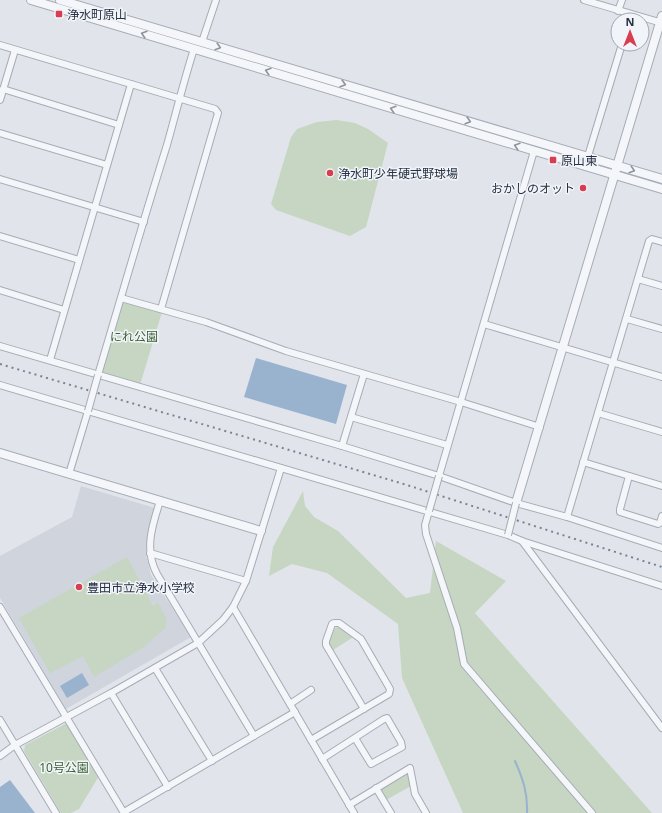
<svg xmlns="http://www.w3.org/2000/svg" width="662" height="813" viewBox="0 0 662 813" font-family="'Noto Sans','Noto Sans JP',sans-serif">
<rect width="100%" height="100%" fill="#e1e5eb"/>
<polygon fill="#cfd4dd" points="81,486 155,508 147,535 146,555 151,575 191,637 66,709 0,598 0,556 72,517"/>
<g fill="#c6d6c2">
<polygon points="337,120 355,123 368,129 388,143 366,227 350,236 276,210 271,204 291,137 297,129 317,122"/>
<polygon points="123,302 162,312 140,385 102,373"/>
<polygon points="303,491 305,506 314,517 338,531 406,598 430,593 436,541 506,581 475,613 652,813 463,813 402,678 398,624 327,573 292,564 269,576 273,547"/>
<polygon points="127,557 153,606 158,603 166,618 166,627 144,647 94,677 83,656 50,673 19,618"/>
<polygon points="341,626 355,636 333,650 329,643 335,628"/>
<polygon points="67,723 99,776 79,809 71,813 61,813 24,751 25,745"/>
<polygon points="410,773 411,786 386,800 380,790"/>
</g>
<g fill="#99b2ce">
<polygon points="256,358 347,385 336,424 244,397"/>
<polygon points="82,673 89,685 67,698 60,686"/>
<polygon points="10,780 35,813 0,813 0,787"/>
</g>
<g fill="none" stroke-linecap="round" stroke-linejoin="round">
<path stroke="#99b2ce" stroke-width="2" d="M515,761C523,779 528,794 527,813"/>
<g stroke="#a6acb6" stroke-width="8">
<g id="minor">
<polyline points="584,0 662,23"/>
<polyline points="618,11 622,0"/>
<polyline points="202,42 216,0"/>
<polyline points="0,45 215,109 218,113 161,309"/>
<polyline points="3,89 119,125"/>
<polyline points="0,100 15,50"/>
<polyline points="0,133 107,165"/>
<polyline points="588,156 622,44"/>
<polyline points="0,179 144,222"/>
<polyline points="0,236 79,260"/>
<polyline points="638,279 662,286"/>
<polyline points="0,290 64,310"/>
<polyline points="121,298 206,322 286,351 461,402 540,427"/>
<polyline points="627,319 662,329"/>
<polyline points="484,324 662,377"/>
<polyline points="0,346 342,446 439,476 516,503 567,517 662,548"/>
<polyline points="50,360 131,84"/>
<path d="M98,375C121,298 143,221 167,145C176,113 184,80 194,49"/>
<polyline points="0,385 508,535 522,541 662,586"/>
<polyline points="598,413 662,432"/>
<polyline points="351,417 447,445"/>
<polyline points="342,446 364,374"/>
<polyline points="583,462 662,486"/>
<polyline points="69,474 88,411"/>
<polyline points="439,476 534,151"/>
<polyline points="629,476 620,509 620,512 658,524 660,523 662,516"/>
<path d="M160,501C152,526 144,550 157,574L254,736"/>
<polyline points="429,511 425,525 426,534 457,628 464,664 592,813"/>
<polyline points="567,517 649,241 652,239 662,242"/>
<polyline points="522,541 662,728"/>
<polyline points="150,553 246,581"/>
<polyline points="0,607 124,813"/>
<polyline points="233,607 354,813"/>
<polyline points="155,668 212,761"/>
<polyline points="111,693 168,787"/>
<polyline points="290,704 311,690"/>
<polyline points="0,720 56,813"/>
<polyline points="311,740 389,694 390,689 361,639 339,623 334,623 332,624 326,641 326,645 364,709"/>
<polyline points="0,756 15,745 111,693 198,643 223,620 233,607 246,581 281,468"/>
<polyline points="322,759 384,719 387,718 401,742 402,747 371,764 355,738"/>
<polyline points="376,788 391,813"/>
<polyline points="349,805 410,768 415,794 426,813"/>
<polyline points="124,812 295,712"/>
</g>
</g>
<g stroke="#a6acb6" stroke-width="10">
<g id="tertiary">
<polyline points="31,0 662,189"/>
<polyline points="60,0 662,179"/>
<polyline points="0,453 261,531"/>
<polyline points="516,503 662,16"/>
</g>
</g>
<use href="#minor" stroke="#f4f6f9" stroke-width="6"/>
<use href="#tertiary" stroke="#f4f6f9" stroke-width="8"/>
<polyline stroke="#798396" stroke-width="2" stroke-dasharray="2 4" stroke-linecap="butt" points="0,364 407,485 662,567"/>
<g stroke="#a6acb6" stroke-width="8" stroke-linecap="butt">
<g id="minor-bridge">
<polyline points="88,411 98,375"/>
<polyline points="429,511 439,476"/>
<polyline points="508,535 516,503"/>
</g>
</g>
<use href="#minor-bridge" stroke="#f4f6f9" stroke-width="6"/>
</g>
<defs><path id="oneway-chevron" d="M-2-3.5L2.5 0L-2 3.5" fill="none" stroke-width="1.6" stroke-linecap="round" stroke-linejoin="round"/></defs>
<g stroke="#8e949e">
<use href="#oneway-chevron" transform="translate(144 34) rotate(-163)"/>
<use href="#oneway-chevron" transform="translate(218 47) rotate(17)"/>
<use href="#oneway-chevron" transform="translate(268 71) rotate(-163)"/>
<use href="#oneway-chevron" transform="translate(343 84) rotate(17)"/>
<use href="#oneway-chevron" transform="translate(393 109) rotate(-163)"/>
<use href="#oneway-chevron" transform="translate(468 121) rotate(16)"/>
<use href="#oneway-chevron" transform="translate(517 146) rotate(-163)"/>
<use href="#oneway-chevron" transform="translate(632 170) rotate(17)"/>
</g>
<g fill="#d93d51" stroke="#f1f4f8" stroke-width="1.5">
<rect x="55" y="10" width="8" height="8" rx="2"/>
<rect x="549" y="156" width="8" height="8" rx="2"/>
<circle cx="330" cy="173" r="4"/>
<circle cx="583" cy="188" r="4"/>
<circle cx="79" cy="587" r="4"/>
</g>
<g text-anchor="middle" dominant-baseline="central" stroke-width="3" stroke-linejoin="round" paint-order="stroke">
<g font-size="12" fill="#283244" stroke="#f1f4f8" text-anchor="start">
<text x="67" y="14">浄水町原山</text>
<text x="561" y="160">原山東</text>
<text x="338" y="173">浄水町少年硬式野球場</text>
<text x="575" y="188" text-anchor="end">おかしのオット</text>
<text x="87" y="587">豊田市立浄水小学校</text>
</g>
<g font-size="12" fill="#3b6134" stroke="#f1f4f8">
<text x="134" y="336">にれ公園</text>
<text x="64" y="767">10号公園</text>
</g>
</g>
<g transform="translate(630 32)"><circle r="19" fill="#f1f4f8" stroke="#a1a6b0"/>
<path d="M0-3L7 15L0 10L-7 15Z" fill="#d93d51"/>
<text y="-6" font-size="11" font-weight="bold" text-anchor="middle" fill="#283244">N</text>
</g>
</svg>
